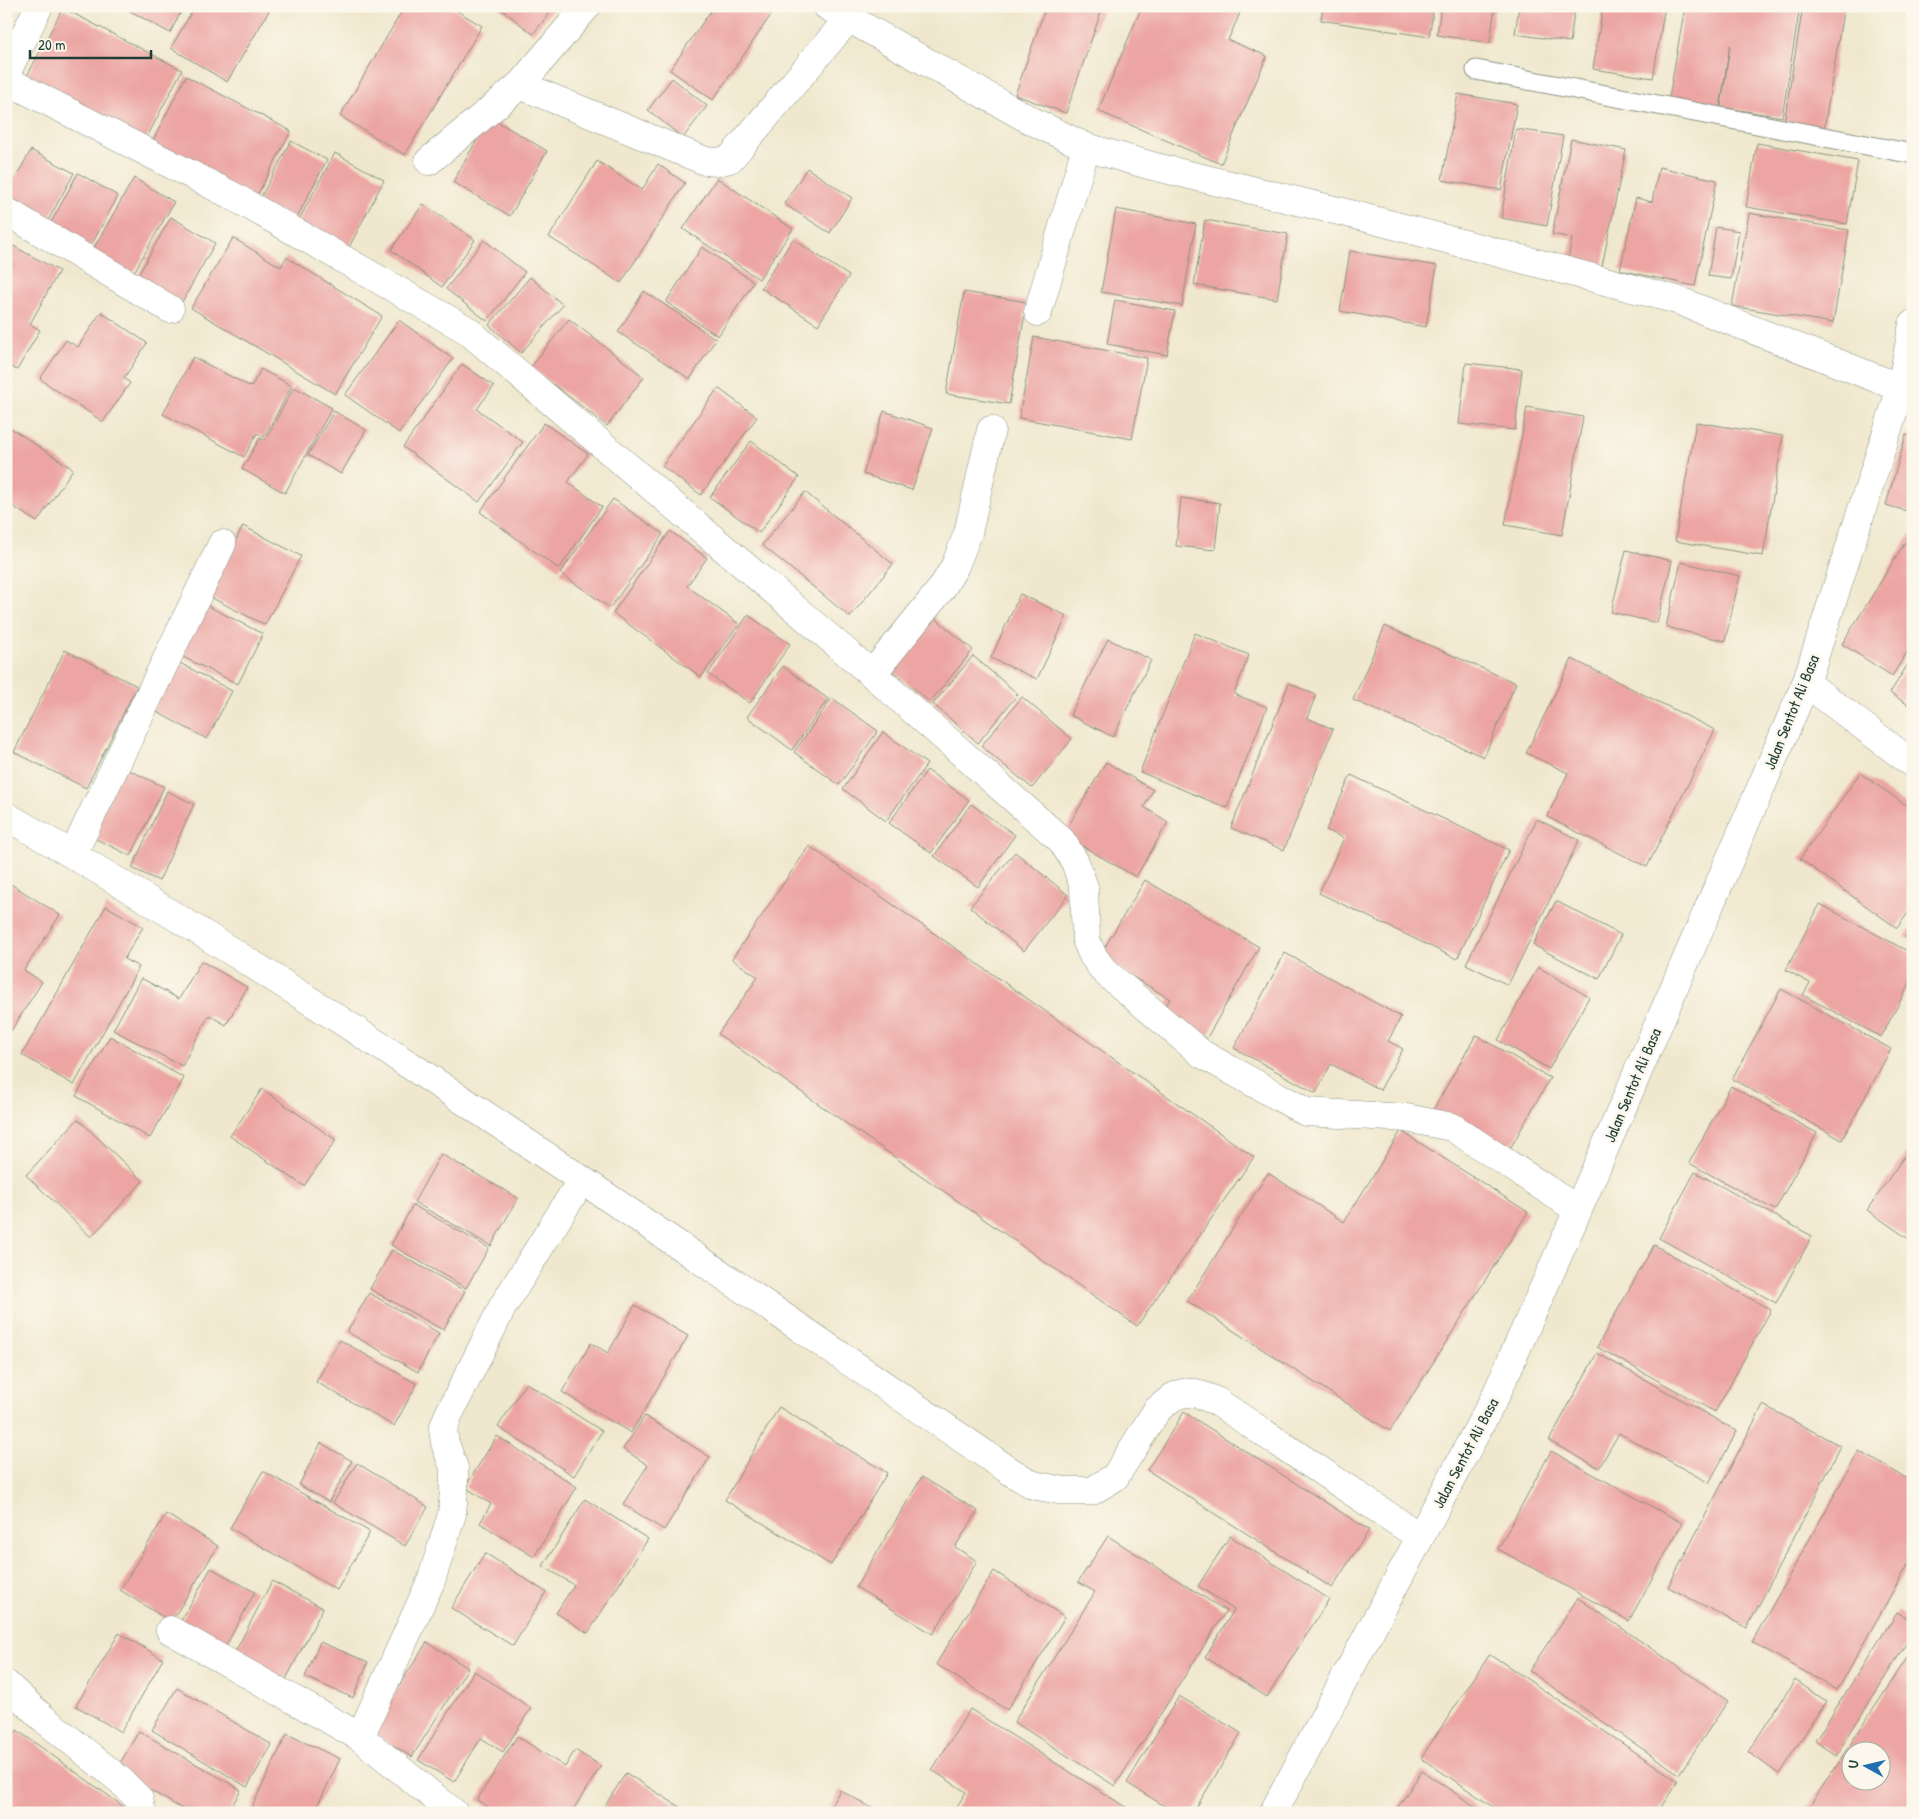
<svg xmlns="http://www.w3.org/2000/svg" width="1919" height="1819" viewBox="0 0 1919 1819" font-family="'Patrick Hand',sans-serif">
<rect width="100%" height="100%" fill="#fbf7ec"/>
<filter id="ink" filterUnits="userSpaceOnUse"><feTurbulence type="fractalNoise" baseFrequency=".02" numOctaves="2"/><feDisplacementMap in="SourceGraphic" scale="10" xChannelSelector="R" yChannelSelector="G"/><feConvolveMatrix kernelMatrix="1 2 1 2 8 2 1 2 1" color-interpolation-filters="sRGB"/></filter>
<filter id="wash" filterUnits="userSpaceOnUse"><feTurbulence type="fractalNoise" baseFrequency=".0096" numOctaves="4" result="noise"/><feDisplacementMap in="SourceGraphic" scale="20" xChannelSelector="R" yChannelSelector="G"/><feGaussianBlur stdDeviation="1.12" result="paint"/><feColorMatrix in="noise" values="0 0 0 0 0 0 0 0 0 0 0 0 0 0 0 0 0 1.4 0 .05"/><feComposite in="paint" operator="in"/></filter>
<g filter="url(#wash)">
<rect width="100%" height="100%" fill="#f0e8ce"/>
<g id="blocks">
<g fill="#eca5a3" fill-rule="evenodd">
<polygon points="121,6 184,6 170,33"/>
<polygon points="195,6 272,6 227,82 171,48"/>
<polygon points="405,6 449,6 482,26 405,155 340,116"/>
<polygon points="497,6 555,6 533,34"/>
<polygon points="714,6 764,6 773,12 713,100 670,70"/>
<polygon points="1046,6 1103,6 1066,113 1015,95"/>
<polygon points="1142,6 1243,6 1228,40 1267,56 1221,164 1098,111"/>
<polygon points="1323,6 1434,6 1429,37 1321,20"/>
<polygon points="1441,6 1495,6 1490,43 1437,35"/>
<polygon points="1519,6 1575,6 1570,42 1515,34"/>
<polygon points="1603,6 1665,6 1653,78 1593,69"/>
<polygon points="1685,6 1800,6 1782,117 1721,107 1730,45 1719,113 1668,104"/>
<polygon points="1803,6 1844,6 1824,129 1784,122"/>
<polygon points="63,8 182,70 145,141 26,78"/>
<polygon points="186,76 291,131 253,203 149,148"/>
<polygon points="672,78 707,106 683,138 648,110"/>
<polygon points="1458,94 1517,104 1501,190 1442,180"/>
<polygon points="490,117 547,151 510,216 453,182"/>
<polygon points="1516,129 1563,136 1547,226 1501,218"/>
<polygon points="1571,139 1626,150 1602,266 1568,260 1572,238 1552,234"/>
<polygon points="291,141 327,160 294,223 257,204"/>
<polygon points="1757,143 1858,161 1847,224 1746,207"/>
<polygon points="31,150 74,173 44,228 6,207 6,195"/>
<polygon points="335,153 384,180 346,253 296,225"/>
<polygon points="597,161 642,190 658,164 685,183 621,283 549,237"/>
<polygon points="1659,167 1717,180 1695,286 1620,270 1636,198 1652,202"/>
<polygon points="807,168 852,198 830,233 784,204"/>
<polygon points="78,173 118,196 87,253 47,230"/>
<polygon points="134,178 174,202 133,274 92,251"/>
<polygon points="717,178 793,229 759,279 683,229"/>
<polygon points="423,204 475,240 442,287 391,250"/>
<polygon points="1116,209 1196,224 1182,306 1101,292"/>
<polygon points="1749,213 1849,230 1833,323 1732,306"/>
<polygon points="171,217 215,243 182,302 137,277"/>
<polygon points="1205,220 1288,234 1277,299 1194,285"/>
<polygon points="1716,227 1739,231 1731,279 1708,276"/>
<polygon points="233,238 281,267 286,257 382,316 335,394 191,308"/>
<polygon points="793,239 849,276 818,325 761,288"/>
<polygon points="484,240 525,272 487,321 446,289"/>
<polygon points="8,243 59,271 30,324 40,330 17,370 6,364 6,246"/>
<polygon points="702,247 754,282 718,336 666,302"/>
<polygon points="1350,251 1437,266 1426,327 1340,311"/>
<polygon points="530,277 563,305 521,353 489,325"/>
<polygon points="644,291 716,339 690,379 618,332"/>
<polygon points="964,292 1027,302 1009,404 946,394"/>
<polygon points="1115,300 1175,311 1167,355 1107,344"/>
<polygon points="101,312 147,343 124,378 130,383 103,422 40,379 66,340 78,347"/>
<polygon points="569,319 644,377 607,426 531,367"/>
<polygon points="399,320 453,359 399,433 345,395"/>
<polygon points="1034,337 1147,358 1132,439 1019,418"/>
<polygon points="193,357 251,387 261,369 292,386 264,437 257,433 244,457 163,414"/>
<polygon points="1466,363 1522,369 1515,430 1459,424"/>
<polygon points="462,364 494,386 477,409 523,442 479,502 403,447"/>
<polygon points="294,387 332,408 285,493 242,469 260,438 265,440"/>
<polygon points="718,388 757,417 701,495 662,466"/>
<polygon points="1527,407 1583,417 1562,535 1505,525"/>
<polygon points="334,411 366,430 341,474 308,455"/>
<polygon points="884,411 933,428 912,490 863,474"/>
<polygon points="1696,422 1783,436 1763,556 1675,541"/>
<polygon points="544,423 588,454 568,482 602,507 559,569 480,512"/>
<polygon points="9,427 73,469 37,522 6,502 6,431"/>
<polygon points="1906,435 1913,437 1913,513 1886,505"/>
<polygon points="751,441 799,477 759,533 710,497"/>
<polygon points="805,492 893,564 850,617 762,545"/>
<polygon points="1181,498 1220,503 1215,550 1176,546"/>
<polygon points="613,499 663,534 610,608 560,573"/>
<polygon points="243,526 301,556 265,625 208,596"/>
<polygon points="1913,530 1913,643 1892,676 1842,644"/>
<polygon points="670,531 707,558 687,586 739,624 701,677 613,613"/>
<polygon points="1626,550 1672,561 1657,623 1611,612"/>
<polygon points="1681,562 1740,576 1725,641 1666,627"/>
<polygon points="1020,594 1067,616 1037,679 991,658"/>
<polygon points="204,604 263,634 238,684 179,655"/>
<polygon points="927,611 973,650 930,702 884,664"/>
<polygon points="748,615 790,644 750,703 708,674"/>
<polygon points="1385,626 1516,683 1484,757 1353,700"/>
<polygon points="1195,633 1249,655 1234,694 1267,707 1227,808 1140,772"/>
<polygon points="1108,639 1151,660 1113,737 1070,715"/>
<polygon points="65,650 137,686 86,788 14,752"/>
<polygon points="973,656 1018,694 978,743 933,704"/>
<polygon points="1913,656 1913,708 1890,693"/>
<polygon points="1572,659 1715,730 1647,867 1547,817 1568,773 1526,753"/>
<polygon points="178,662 232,691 207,739 153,710"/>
<polygon points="783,666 828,699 792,750 747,717"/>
<polygon points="1289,683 1316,695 1307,718 1333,729 1284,850 1231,828"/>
<polygon points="1022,697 1072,739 1032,788 981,746"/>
<polygon points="832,698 878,731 839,785 794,752"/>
<polygon points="883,732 927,764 886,821 843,789"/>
<polygon points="1106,762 1153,790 1144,807 1168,822 1136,877 1063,835"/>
<polygon points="123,767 164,787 131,856 90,836"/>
<polygon points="927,770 969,800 931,853 889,823"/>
<polygon points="1860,773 1913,810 1913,906 1897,928 1800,859"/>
<polygon points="1351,775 1509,850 1457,959 1319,893 1344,838 1326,830"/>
<polygon points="167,791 194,804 159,881 132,868"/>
<polygon points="971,804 1015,835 978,887 934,856"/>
<polygon points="1537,819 1579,840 1508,985 1466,964"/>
<polygon points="809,846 1254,1157 1137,1326 718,1034 758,977 732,959"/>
<polygon points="1015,852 1068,895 1024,951 970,907"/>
<polygon points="1145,880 1259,947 1205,1041 1160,1014 1170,999 1099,957"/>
<polygon points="6,881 60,915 24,970 42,982 9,1034 6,1032"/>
<polygon points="1556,901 1621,935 1599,979 1533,945"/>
<polygon points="1820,904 1913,954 1913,977 1881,1037 1803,995 1810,983 1786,970"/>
<polygon points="106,906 143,927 124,959 139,967 74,1085 22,1055"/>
<polygon points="1913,925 1913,942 1905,937"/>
<polygon points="1285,953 1401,1017 1388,1041 1403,1049 1380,1090 1331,1064 1316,1093 1234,1048"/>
<polygon points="201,961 247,987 226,1025 209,1015 182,1066 113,1030 141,978 179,999"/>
<polygon points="1538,967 1589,997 1549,1069 1498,1040"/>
<polygon points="1781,989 1891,1049 1842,1140 1732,1079"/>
<polygon points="1476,1035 1550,1078 1507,1154 1432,1112"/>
<polygon points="110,1036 184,1078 150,1138 76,1096"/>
<polygon points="1731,1086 1817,1133 1775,1210 1689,1163"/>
<polygon points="262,1089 336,1140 304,1186 230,1136"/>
<polygon points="78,1119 143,1181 91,1237 26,1175"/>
<polygon points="1401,1131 1528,1212 1390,1431 1187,1301 1268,1173 1344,1222"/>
<polygon points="1913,1144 1913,1242 1867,1210"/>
<polygon points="441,1154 518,1198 491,1246 414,1202"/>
<polygon points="1695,1172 1812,1236 1776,1303 1659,1238"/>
<polygon points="413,1205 489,1248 466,1288 391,1245"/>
<polygon points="1654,1245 1771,1310 1715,1412 1597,1347"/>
<polygon points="392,1250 465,1291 443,1330 370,1289"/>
<polygon points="369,1293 439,1333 418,1372 347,1332"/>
<polygon points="635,1305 688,1336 631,1433 562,1392 591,1343 608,1353"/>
<polygon points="340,1340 417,1384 394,1426 316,1382"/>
<polygon points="1597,1353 1737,1431 1709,1483 1619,1433 1599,1468 1549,1441"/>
<polygon points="526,1383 602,1431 574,1476 498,1427"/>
<polygon points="1763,1405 1841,1446 1747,1628 1668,1587"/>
<polygon points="779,1407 887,1473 831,1565 725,1500"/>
<polygon points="1184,1412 1369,1530 1332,1588 1147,1470"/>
<polygon points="645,1416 710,1457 664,1530 623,1504 648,1465 623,1449"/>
<polygon points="497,1436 577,1487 534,1557 480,1523 491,1504 465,1487"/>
<polygon points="321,1443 352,1461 329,1502 299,1485"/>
<polygon points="1551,1451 1682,1523 1629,1621 1498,1549"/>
<polygon points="1859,1451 1913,1482 1913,1556 1837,1690 1752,1642"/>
<polygon points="357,1463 428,1507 405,1546 333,1503"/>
<polygon points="263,1471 370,1532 337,1590 230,1528"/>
<polygon points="922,1477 978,1511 955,1547 977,1561 933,1634 856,1587"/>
<polygon points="585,1499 648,1539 588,1633 556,1613 574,1585 543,1566"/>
<polygon points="166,1514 218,1546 171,1622 120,1590"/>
<polygon points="1108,1536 1226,1611 1115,1786 1014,1722 1095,1592 1078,1582"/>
<polygon points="1230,1536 1329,1599 1267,1697 1205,1657 1234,1610 1198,1586"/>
<polygon points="485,1553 546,1592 513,1646 451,1608"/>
<polygon points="211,1568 255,1592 222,1653 177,1628"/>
<polygon points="994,1571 1065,1617 1007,1710 936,1664"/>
<polygon points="272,1581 323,1608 284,1683 233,1656"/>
<polygon points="1578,1598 1728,1701 1679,1774 1529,1671"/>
<polygon points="1897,1612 1913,1622 1913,1633 1836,1755 1815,1741"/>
<polygon points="119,1633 163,1659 121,1732 76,1706"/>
<polygon points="320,1642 368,1662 353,1698 305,1677"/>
<polygon points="427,1642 468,1668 412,1757 370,1731"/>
<path d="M1913,1649V1813H1805ZM1852,1752H1882V1782H1852Z"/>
<polygon points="1490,1654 1678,1781 1657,1813 1502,1813 1421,1758"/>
<polygon points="474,1671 531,1708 503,1752 481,1738 454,1782 418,1760"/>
<polygon points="1795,1680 1826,1701 1779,1774 1748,1752"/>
<polygon points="177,1688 272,1745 247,1787 152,1730"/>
<polygon points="1179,1696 1241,1733 1193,1813 1176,1813 1127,1783"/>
<polygon points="970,1709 1127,1808 1125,1813 953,1813 966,1792 932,1770"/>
<polygon points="17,1730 123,1806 118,1813 6,1813 6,1746"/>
<polygon points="139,1731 241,1790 228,1813 189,1813 116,1770"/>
<polygon points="287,1734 340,1759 314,1813 249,1813"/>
<polygon points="517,1736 565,1767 575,1750 601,1766 571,1813 498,1813 477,1800"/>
<polygon points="1422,1771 1485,1813 1394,1813"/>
<polygon points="626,1773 689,1813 600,1813"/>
<polygon points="840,1790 877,1811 876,1813 827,1813"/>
</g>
</g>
</g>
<g filter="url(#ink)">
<use href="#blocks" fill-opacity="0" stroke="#889281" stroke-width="1"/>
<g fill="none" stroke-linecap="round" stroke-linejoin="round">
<g stroke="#889281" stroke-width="21">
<polyline id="service" points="1476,70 1913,154"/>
</g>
<g stroke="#889281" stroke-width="29">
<g id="minor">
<polyline points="827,6 1030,120 1086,147 1152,166 1351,214 1677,300 1901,388"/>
<polyline points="6,74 39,6"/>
<polyline points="6,80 231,195 467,330 872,674 1062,841 1075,862 1084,887 1086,940 1093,956 1104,971 1202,1054 1306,1112 1406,1118 1452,1127 1578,1210"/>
<polyline points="520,85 587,6"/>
<polyline points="429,161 520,85 705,161 718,162 730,159 849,18"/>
<polyline points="6,211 170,309"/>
<polyline points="1038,312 1086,147"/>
<polyline points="872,674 942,588 955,566 968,533 991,430"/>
<path d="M6,816C353,1015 679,1247 1010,1471L1033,1485L1064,1491H1092L1115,1477L1157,1410L1173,1397L1183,1393H1196L1216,1401L1420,1537"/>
<polyline points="73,854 222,544"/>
<polyline points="170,1630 360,1737 454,1813"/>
<polyline points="6,1684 44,1719 120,1780 139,1799 142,1813"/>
<polyline points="360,1737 431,1581 452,1514 454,1490 454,1468 445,1443 443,1429 448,1416 503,1306 581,1181"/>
</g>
</g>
<g stroke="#889281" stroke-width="29">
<polyline id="secondary" points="1273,1813 1496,1395 1578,1210 1806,683"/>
</g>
<g stroke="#889281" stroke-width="29">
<polyline id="trunk" points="1913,324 1901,388 1806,683 1913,764"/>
</g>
<use href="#service" stroke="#fff" stroke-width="19"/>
<use href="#minor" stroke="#fff" stroke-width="28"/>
<use href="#secondary" stroke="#fff" stroke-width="28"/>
<use href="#trunk" stroke="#fff" stroke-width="28"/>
</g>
</g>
<g text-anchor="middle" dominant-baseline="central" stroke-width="5" stroke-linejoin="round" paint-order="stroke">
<g font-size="16" fill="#1f3d34" stroke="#fbf7ec">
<text transform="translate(1791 712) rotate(-68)">Jalan Sentot Ali Basa</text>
<text transform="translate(1632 1085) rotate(-67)">Jalan Sentot Ali Basa</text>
<text transform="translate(1465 1453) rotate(-62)">Jalan Sentot Ali Basa</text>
</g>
</g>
<rect width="1919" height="1819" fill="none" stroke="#fbf7ec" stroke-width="25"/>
<g transform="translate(1866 1766) rotate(278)"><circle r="24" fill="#fbf7ec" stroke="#a3ada2"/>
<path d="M0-4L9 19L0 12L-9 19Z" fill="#1f6fb2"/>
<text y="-8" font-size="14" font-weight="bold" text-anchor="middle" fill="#1f3d34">U</text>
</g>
<path d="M30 50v8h121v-8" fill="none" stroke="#1f3d34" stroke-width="2.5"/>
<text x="38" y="50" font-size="15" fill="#1f3d34" stroke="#fbf7ec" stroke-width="4" paint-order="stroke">20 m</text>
</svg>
